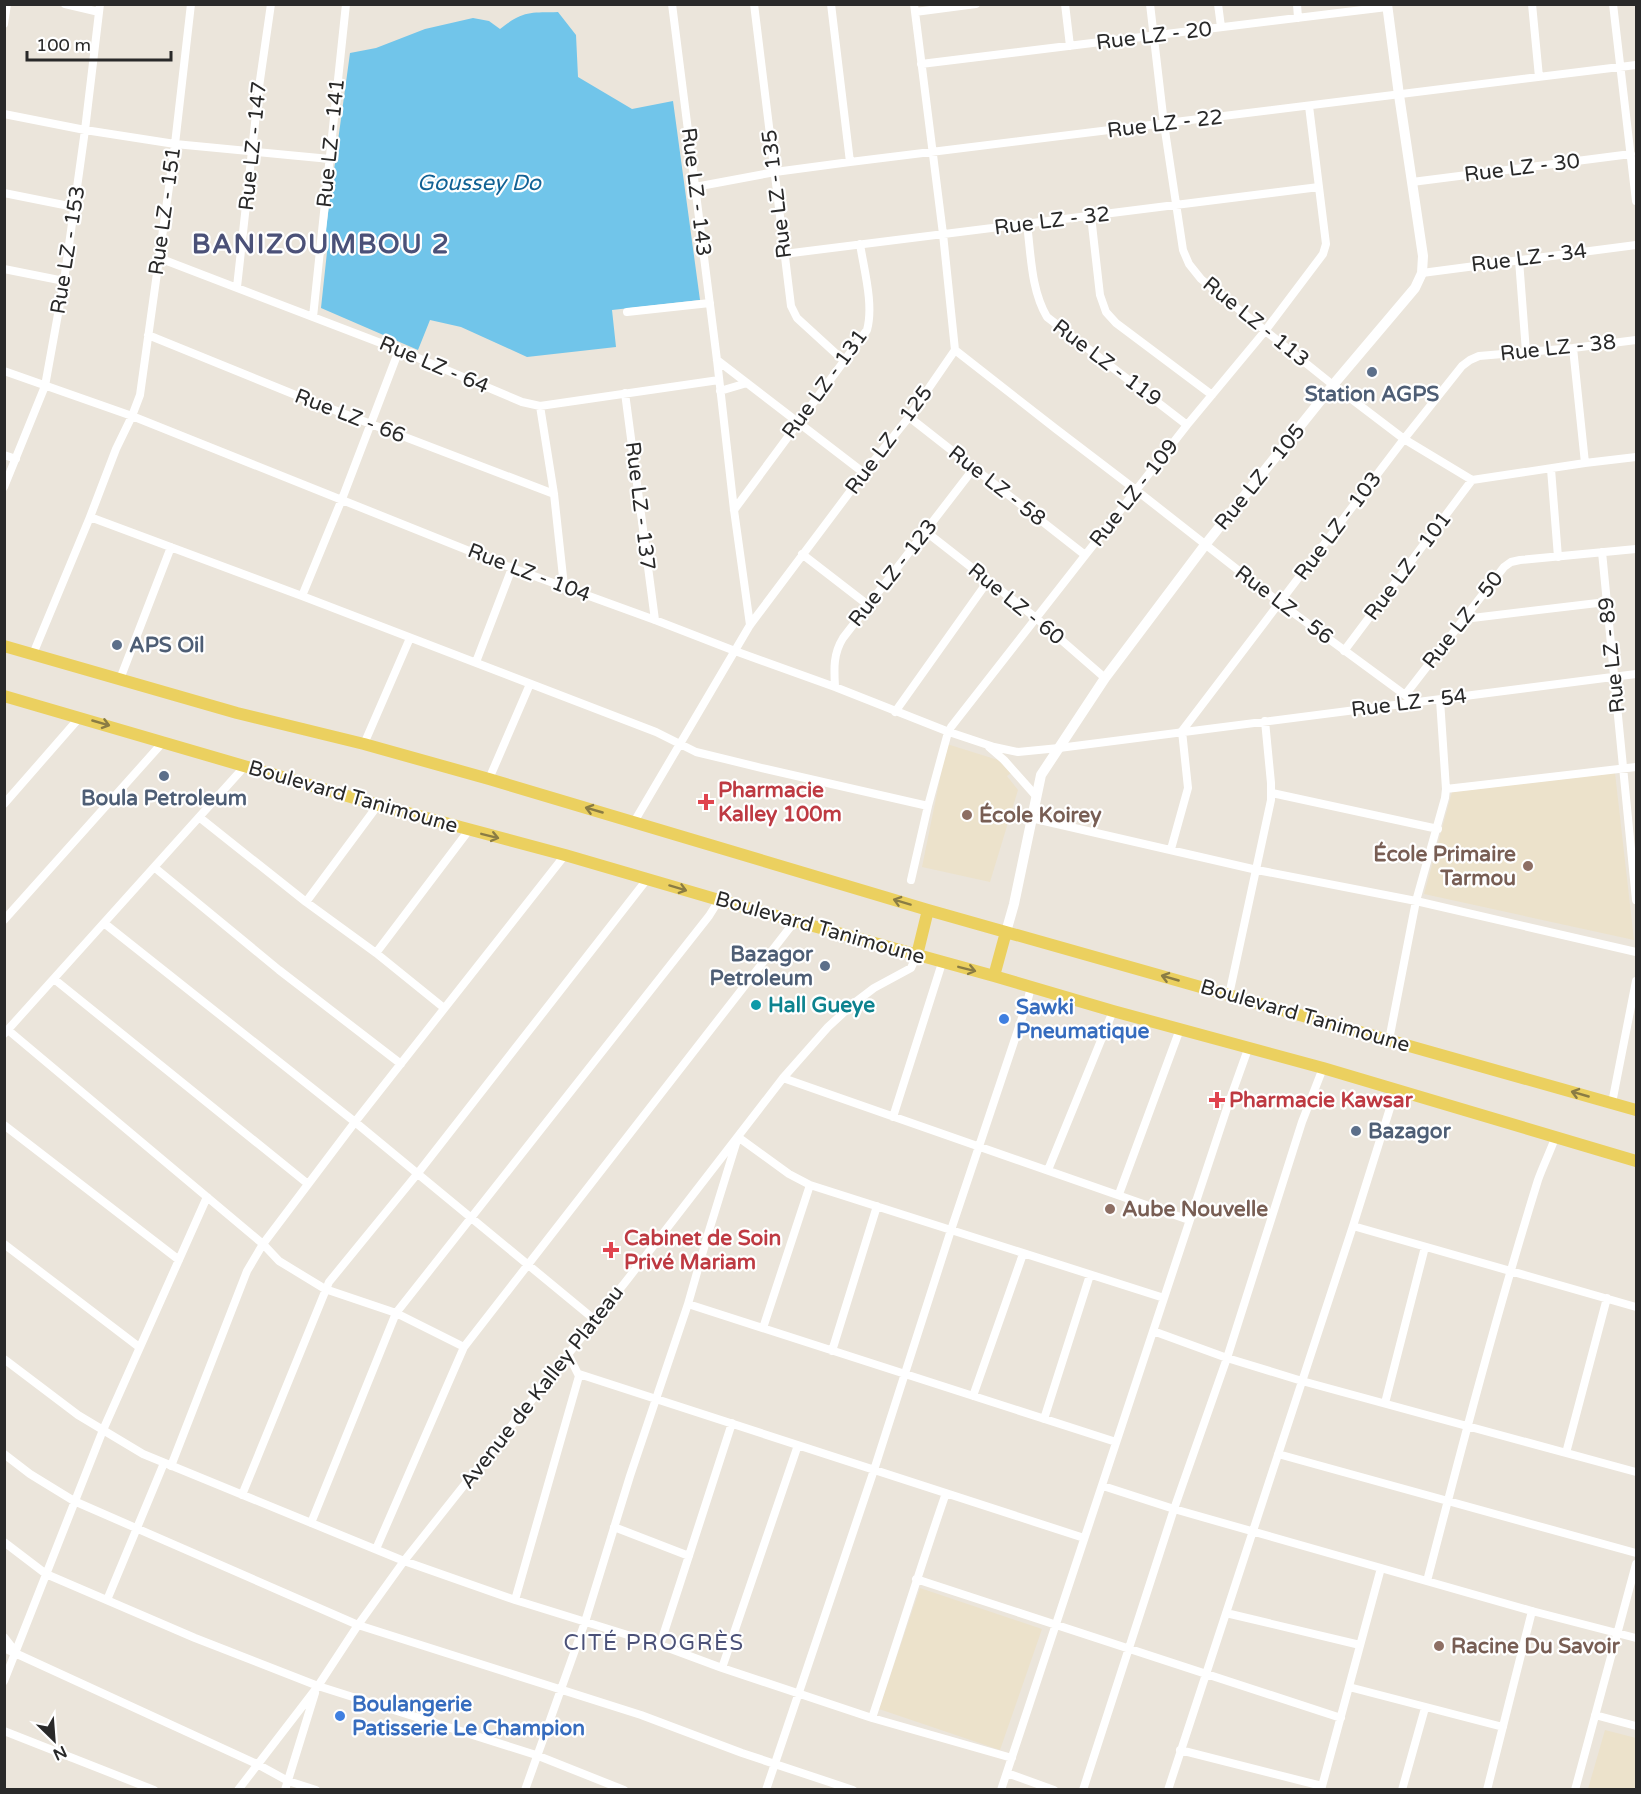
<svg xmlns="http://www.w3.org/2000/svg" width="1641" height="1794" font-family="'Varela Round',sans-serif">
	<style>
		.education { fill: #ece2cb }
		.water { fill: #71c5ea }
		.lines { fill: none; stroke-linecap: round; stroke-linejoin: round }
		.street { stroke: #fff; stroke-width: 8 }
		.secondary { stroke: #fff; stroke-width: 10 }
		.primary { stroke: #ebd05f; stroke-width: 12 }
		.oneway { stroke: #8a7c44 }
		.service-dot { fill: #5c6f8a; stroke: #fff; stroke-width: 2 }
		.health-dot { fill: #e0444e; stroke: #fff; stroke-width: 2 }
		.education-dot { fill: #8d6e63; stroke: #fff; stroke-width: 2 }
		.culture-dot { fill: #0f9aa8; stroke: #fff; stroke-width: 2 }
		.shop-dot { fill: #3f7fe0; stroke: #fff; stroke-width: 2 }
		.labels { text-anchor: middle; dominant-baseline: central; stroke-width: 4.5; stroke-linejoin: round; paint-order: stroke }
		.street-label { font-size: 21px; fill: #292929; stroke: #fff }
		.service-label { font-size: 21px; font-weight: bold; fill: #4e5e75; stroke: #fff }
		.health-label { font-size: 21px; font-weight: bold; fill: #be3a42; stroke: #fff; text-anchor: start }
		.education-label { font-size: 21px; font-weight: bold; fill: #785e54; stroke: #fff; text-anchor: start }
		.culture-label { font-size: 21px; font-weight: bold; fill: #0d838f; stroke: #fff; text-anchor: start }
		.shop-label { font-size: 21px; font-weight: bold; fill: #366cbe; stroke: #fff; text-anchor: start }
		.water-label { font-size: 22px; font-style: italic; fill: #126294; stroke: #fff }
		.neighbourhood-label { font-size: 22px; letter-spacing: 1.5px; fill: #4b5178; stroke: #fff }
		.district-label { font-size: 27px; font-weight: bold; letter-spacing: 1.5px; fill: #4b5178; stroke: #fff }
	</style>
	<rect width="100%" height="100%" fill="#ebe5db"/>
	<path class="education" d="M 947,744 L 998,760 L 1011,773 L 1007,776 L 1018,790 L 990,882 L 922,867 Z
		M 1615,773 L 1634,940 L 1424,894 L 1452,792 Z
		M 920,1588 L 1042,1629 L 1000,1750 L 879,1709 Z
		M 1605,1730 L 1636,1738 L 1636,1789 L 1588,1789 Z"/>
	<path class="water" d="M 558,12 L 576,35 L 578,77 L 632,109 L 673,101 L 700,300 L 612,310 L 616,347 L 527,357 L 461,327 L 430,320 L 418,350 L 321,308 L 327,252 L 324,243 L 350,53 L 376,48 L 425,29 L 473,18 L 489,21 L 500,29 C 524,10 530,13 558,12 Z"/>
	<g class="lines">
		<path class="street" d="M 65,4 L 99,12
			M 672,4 L 717,360 L 734,510 L 750,625
			M 754,4 L 791,306 L 797,318 L 844,361
			M 831,4 L 850,162
			M 1065,4 L 1070,46
			M 1150,4 L 1164,124 L 1183,250 L 1189,264 L 1201,279 L 1333,385 L 1404,439 L 1472,480 L 1585,463 L 1636,457
			M 1218,4 L 1221,27
			M 1297,4 L 1298,18
			M 1532,4 L 1539,77
			M 1613,4 L 1636,201
			M 915,12 L 976,4
			M 4,24 L 7,4
			M 921,64 L 1387,7
			M 4,114 L 85,130 L 175,144 L 330,159
			M 1412,182 L 1631,154
			M 695,187 L 775,172 L 850,162 L 1636,65
			M 4,193 L 74,207
			M 1091,216 L 1100,295 L 1106,312 L 1116,323 L 1212,395
			M 1027,224 C 1031,255 1031,290 1047,317 L 1187,425
			M 784,254 L 1319,187
			M 159,258 L 399,350 L 522,402 L 540,406 L 719,380
			M 1519,260 L 1526,352
			M 4,269 L 64,281
			M 1422,273 L 1636,245
			M 237,287 L 259,87 L 271,4
			M 627,312 L 710,303
			M 313,317 L 346,4
			M 148,335 L 303,398 L 554,494
			M 1573,348 L 1585,463
			M 955,350 L 1056,429 L 1136,490 L 1280,603 L 1416,703
			M 717,360 L 864,473
			M 4,371 L 132,416 L 512,568 L 655,620 L 735,651 L 835,687 L 949,732 L 994,747 L 1018,752 L 1059,748 L 1636,674
			M 720,391 L 747,383
			M 625,393 L 655,620
			M 540,406 L 554,494 L 564,586
			M 909,417 L 1085,555
			M 4,455 L 16,459
			M 1551,469 L 1558,557
			M 4,487 L 45,386 L 64,281 L 85,130 L 100,4
			M 734,510 L 867,330 C 874,305 864,270 860,244
			M 90,517 L 302,596 L 656,732 L 696,752 L 766,769 L 928,806
			M 925,531 L 1036,618 L 1105,678
			M 1602,552 L 1636,900
			M 802,554 L 868,605
			M 302,596 L 342,499 L 399,350
			M 1464,619 L 1606,602
			M 1344,651 L 1472,480
			M 33,654 L 90,517 L 116,449 L 132,416 L 140,395 L 175,144 L 191,4
			M 476,662 L 512,568
			M 120,679 L 171,547
			M 835,687 C 834,669 833,654 843,638 L 974,468
			M 1405,695 L 1504,567 L 1511,562 L 1520,560 L 1636,549
			M 895,712 L 988,581
			M 1182,731 L 1404,439 L 1462,366 L 1470,360 L 1479,356 L 1573,348 L 1636,340
			M 364,744 L 410,638
			M 989,747 L 1004,760 L 1036,796
			M 489,779 L 530,684
			M 1446,789 L 1636,767
			M 1272,793 L 1438,829
			M 4,804 L 80,717
			M 199,817 L 306,902 L 376,953 L 444,1008
			M 1031,818 L 1257,870 L 1416,901 L 1636,952
			M 634,822 L 750,625 L 864,473 L 909,417 L 955,350 L 943,234 L 914,4
			M 1171,849 L 1188,788 L 1182,731
			M 154,867 L 279,970 L 401,1064
			M 911,880 L 928,806 L 947,736 L 951,727 L 1187,425 L 1265,331 L 1323,254 L 1326,244 L 1309,106
			M 306,902 L 378,805
			M 4,920 L 164,741
			M 104,923 L 355,1122 L 595,1320
			M 376,953 L 469,830
			M 54,979 L 308,1184
			M 1229,995 L 1271,800 L 1271,783 L 1265,721
			M 8,1030 L 207,1197 L 263,1244 L 279,1261 L 325,1289 L 396,1313 L 464,1347
			M 4,1034 L 245,766
			M 1389,1040 L 1416,901 L 1445,798 L 1446,789 L 1440,700
			M 783,1078 L 1189,1220
			M 1612,1103 L 1636,981
			M 893,1117 L 942,963
			M 4,1125 L 179,1260
			M 1048,1170 L 1113,1011
			M 1119,1194 L 1180,1029
			M 1353,1226 L 1636,1307
			M 4,1244 L 139,1347
			M 688,1304 L 1116,1442
			M 763,1328 L 810,1185
			M 1153,1331 L 1227,1358 L 1302,1381 L 1636,1472
			M 832,1351 L 877,1206
			M 4,1359 L 78,1415 L 143,1454 L 404,1561 L 515,1600 L 660,1645 L 722,1668 L 872,1718 L 1012,1758
			M 579,1374 L 1084,1538
			M 973,1396 L 1023,1254
			M 1385,1403 L 1425,1247
			M 1044,1419 L 1090,1275
			M 1566,1453 L 1607,1298
			M 4,1454 L 30,1474 L 74,1501 L 358,1625 L 641,1715 L 742,1753 L 853,1790
			M 1278,1454 L 1636,1553
			M 171,1466 L 247,1271 L 263,1244 L 355,1122 L 565,855
			M 1103,1486 L 1174,1509 L 1532,1611 L 1636,1638
			M 242,1495 L 329,1282 L 418,1173 L 648,878
			M 311,1523 L 396,1313 L 709,916 L 719,900
			M 614,1527 L 689,1556
			M 4,1542 L 46,1574 L 195,1638 L 318,1686 L 536,1755 L 624,1790
			M 376,1549 L 464,1347 L 795,921
			M 916,1579 L 1341,1718
			M 1427,1581 C 1462,1446 1497,1312 1538,1180 C 1543,1166 1550,1152 1555,1138
			M 107,1600 L 164,1463
			M 515,1600 L 579,1376 L 568,1354
			M 1226,1613 L 1360,1645
			M 4,1637 L 15,1651
			M 660,1645 L 732,1423
			M 4,1648 L 257,1764 L 288,1781 L 316,1790
			M 722,1668 L 798,1445
			M 4,1681 L 103,1430 L 207,1197
			M 1349,1687 L 1503,1727
			M 1595,1715 L 1636,1726
			M 872,1718 C 897,1643 920,1568 946,1493
			M 4,1731 L 154,1790
			M 1180,1750 L 1322,1786
			M 1007,1773 L 1054,1790
			M 238,1790 L 318,1686 L 358,1625 L 404,1561 L 627,1280 L 783,1078 L 828,1027 L 853,1004 L 874,988 L 911,968 L 917,955
			M 285,1790 L 315,1693
			M 525,1790 L 585,1622 L 630,1476 L 688,1304 L 708,1234 L 738,1137 L 789,1174 L 810,1185 L 1164,1298
			M 766,1790 L 874,1470 L 951,1230 L 1027,1003 L 1031,987
			M 1001,1790 L 1229,1102 L 1248,1049
			M 1083,1790 L 1174,1509 L 1227,1358 L 1302,1122 L 1323,1068
			M 1168,1790 L 1353,1226 L 1396,1089
			M 1321,1790 L 1381,1568
			M 1402,1790 L 1425,1708
			M 1487,1790 L 1532,1611
			M 1575,1790 L 1636,1564"/>
		<path class="secondary" d="M 1006,932 L 1014,904 L 1041,775 L 1105,678 L 1205,545 L 1333,385 L 1415,288 L 1422,273 L 1423,256 L 1399,95 L 1387,4"/>
		<path class="primary" d="M 4,646 L 237,713 L 364,744 L 489,779 L 928,910 L 1636,1110
			M 4,696 L 378,805 L 565,855 L 719,900 L 994,976 L 1113,1011 L 1323,1068 L 1636,1161
			M 917,955 L 928,910
			M 994,976 L 1006,932"/>
	</g>
	<defs><path id="oneway-shaft" d="M-6 0H5M1.5-3L5.5 0L1.5 3" fill="none" stroke-width="1.6" stroke-linecap="round" stroke-linejoin="round" transform="scale(1.5)"/></defs>
	<g class="oneway">
		<use href="#oneway-shaft" transform="translate(101 723) rotate(16)"/>
		<use href="#oneway-shaft" transform="translate(594 810) rotate(-164)"/>
		<use href="#oneway-shaft" transform="translate(490 836) rotate(14)"/>
		<use href="#oneway-shaft" transform="translate(678 888) rotate(17)"/>
		<use href="#oneway-shaft" transform="translate(902 902) rotate(-163)"/>
		<use href="#oneway-shaft" transform="translate(967 969) rotate(14)"/>
		<use href="#oneway-shaft" transform="translate(1170 978) rotate(-164)"/>
		<use href="#oneway-shaft" transform="translate(1580 1094) rotate(-164)"/>
	</g>
	<g class="service-dot">
		<circle cx="1372" cy="372" r="6"/>
		<circle cx="117" cy="645" r="6"/>
		<circle cx="164" cy="776" r="6"/>
		<circle cx="825" cy="966" r="6"/>
		<circle cx="1356" cy="1131" r="6"/>
	</g>
	<g class="health-dot">
		<path d="M703 793h6v6h6v6h-6v6h-6v-6h-6v-6h6z"/>
		<path d="M1214 1091h6v6h6v6h-6v6h-6v-6h-6v-6h6z"/>
		<path d="M608 1241h6v6h6v6h-6v6h-6v-6h-6v-6h6z"/>
	</g>
	<g class="education-dot">
		<circle cx="967" cy="815" r="6"/>
		<circle cx="1528" cy="866" r="6"/>
		<circle cx="1110" cy="1209" r="6"/>
		<circle cx="1439" cy="1646" r="6"/>
	</g>
	<circle class="culture-dot" cx="756" cy="1005" r="6"/>
	<g class="shop-dot">
		<circle cx="1004" cy="1019" r="6"/>
		<circle cx="340" cy="1716" r="6"/>
	</g>
	<g class="labels">
		<g class="street-label">
			<text transform="translate(1154 36) rotate(-7)">Rue LZ - 20</text>
			<text transform="translate(1165 124) rotate(-7)">Rue LZ - 22</text>
			<text transform="translate(331 143) rotate(-84)">Rue LZ - 141</text>
			<text transform="translate(253 146) rotate(-84)">Rue LZ - 147</text>
			<text transform="translate(1522 168) rotate(-7)">Rue LZ - 30</text>
			<text transform="translate(696 192) rotate(83)">Rue LZ - 143</text>
			<text transform="translate(777 194) rotate(-97)">Rue LZ - 135</text>
			<text transform="translate(165 211) rotate(-82)">Rue LZ - 151</text>
			<text transform="translate(1052 221) rotate(-7)">Rue LZ - 32</text>
			<text transform="translate(68 250) rotate(-81)">Rue LZ - 153</text>
			<text transform="translate(1529 258) rotate(-7)">Rue LZ - 34</text>
			<text transform="translate(1256 322) rotate(39)">Rue LZ - 113</text>
			<text transform="translate(1558 348) rotate(-6)">Rue LZ - 38</text>
			<text transform="translate(1107 363) rotate(37)">Rue LZ - 119</text>
			<text transform="translate(434 365) rotate(23)">Rue LZ - 64</text>
			<text transform="translate(825 384) rotate(-54)">Rue LZ - 131</text>
			<text transform="translate(350 416) rotate(21)">Rue LZ - 66</text>
			<text transform="translate(889 440) rotate(-53)">Rue LZ - 125</text>
			<text transform="translate(1260 477) rotate(-51)">Rue LZ - 105</text>
			<text transform="translate(997 486) rotate(38)">Rue LZ - 58</text>
			<text transform="translate(1134 493) rotate(-52)">Rue LZ - 109</text>
			<text transform="translate(640 506) rotate(83)">Rue LZ - 137</text>
			<text transform="translate(1338 526) rotate(-53)">Rue LZ - 103</text>
			<text transform="translate(1408 566) rotate(-53)">Rue LZ - 101</text>
			<text transform="translate(529 573) rotate(21)">Rue LZ - 104</text>
			<text transform="translate(893 573) rotate(-52)">Rue LZ - 123</text>
			<text transform="translate(1016 604) rotate(39)">Rue LZ - 60</text>
			<text transform="translate(1284 605) rotate(37)">Rue LZ - 56</text>
			<text transform="translate(1463 620) rotate(-52)">Rue LZ - 50</text>
			<text transform="translate(1612 655) rotate(-96)">Rue LZ - 89</text>
			<text transform="translate(1409 703) rotate(-7)">Rue LZ - 54</text>
			<text transform="translate(353 797) rotate(16)">Boulevard Tanimoune</text>
			<text transform="translate(820 928) rotate(16)">Boulevard Tanimoune</text>
			<text transform="translate(1305 1016) rotate(16)">Boulevard Tanimoune</text>
			<text transform="translate(542 1387) rotate(-52)">Avenue de Kalley Plateau</text>
		</g>
		<g class="service-label">
			<text x="1372" y="394">Station AGPS</text>
			<text x="129" y="645" text-anchor="start">APS Oil</text>
			<text x="164" y="798">Boula Petroleum</text>
			<text x="813" y="954" text-anchor="end">Bazagor<tspan x="813" dy="24">Petroleum</tspan></text>
			<text x="1368" y="1131" text-anchor="start">Bazagor</text>
		</g>
		<g class="health-label">
			<text x="718" y="790">Pharmacie<tspan x="718" dy="24">Kalley 100m</tspan></text>
			<text x="1229" y="1100">Pharmacie Kawsar</text>
			<text x="624" y="1238">Cabinet de Soin<tspan x="624" dy="24">Privé Mariam</tspan></text>
		</g>
		<g class="education-label">
			<text x="979" y="815">École Koirey</text>
			<text x="1516" y="854" text-anchor="end">École Primaire<tspan x="1516" dy="24">Tarmou</tspan></text>
			<text x="1122" y="1209">Aube Nouvelle</text>
			<text x="1451" y="1646">Racine Du Savoir</text>
		</g>
		<g class="culture-label">
			<text x="768" y="1005">Hall Gueye</text>
		</g>
		<g class="shop-label">
			<text x="1016" y="1007">Sawki<tspan x="1016" dy="24">Pneumatique</tspan></text>
			<text x="352" y="1704">Boulangerie<tspan x="352" dy="24">Patisserie Le Champion</tspan></text>
		</g>
		<g class="water-label">
			<text x="479" y="183">Goussey Do</text>
		</g>
		<g class="neighbourhood-label">
			<text x="654" y="1643">CITÉ PROGRÈS</text>
		</g>
		<g class="district-label">
			<text x="321" y="244">BANIZOUMBOU 2</text>
		</g>
	</g>
	<rect width="1641" height="1794" fill="none" stroke="#292929" stroke-width="12"/>
	<g transform="translate(54 1740) rotate(155)" stroke="#ffffff" stroke-width="4.5" paint-order="stroke">
	<path d="M0-4.5L10 22L0 15L-10 22Z" fill="#292929"/>
	<text y="-9" font-size="16" font-weight="bold" text-anchor="middle" fill="#292929">N</text>
	</g>
	<path d="M27 51v9h144v-9" fill="none" stroke="#292929" stroke-width="3"/>
	<text x="36" y="51" font-size="18" fill="#292929" stroke="#ffffff" stroke-width="4.5" paint-order="stroke">100 m</text>
</svg>
